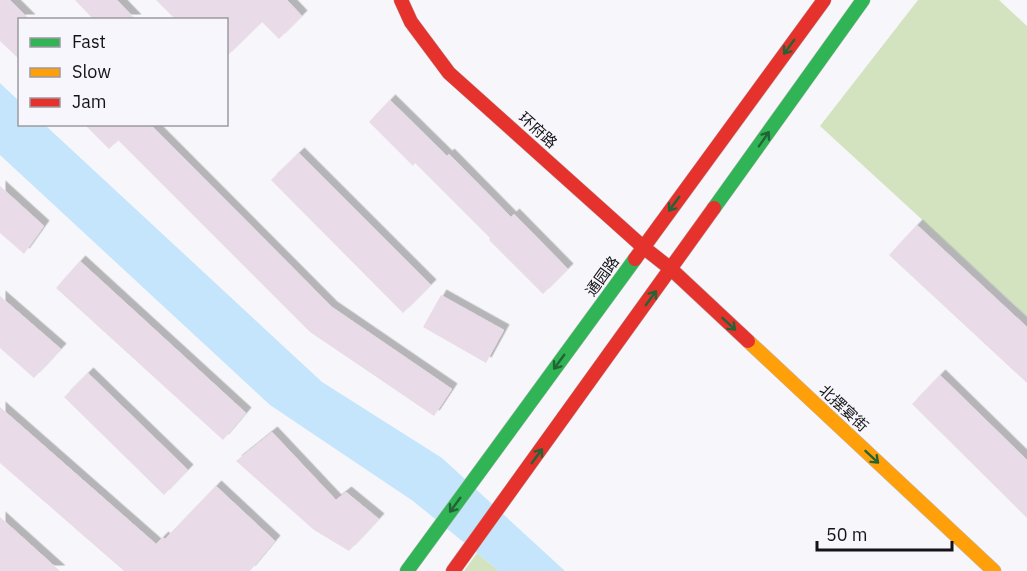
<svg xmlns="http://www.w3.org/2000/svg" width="1027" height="571" font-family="'IBM Plex Sans','Noto Sans SC',sans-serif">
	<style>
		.green { fill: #d4e3bf }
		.water { fill: #c4e5fc }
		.building { fill: #e9dbe7; filter: url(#shadow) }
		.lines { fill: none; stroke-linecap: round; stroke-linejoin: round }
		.fast-casing { stroke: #bcbcbe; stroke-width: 15 }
		.slow-casing { stroke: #bcbcbe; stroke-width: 15 }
		.jam-casing { stroke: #bcbcbe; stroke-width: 15 }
		.fast { stroke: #30b455; stroke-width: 14 }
		.slow { stroke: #ff9f0a; stroke-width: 14 }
		.jam { stroke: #e5322d; stroke-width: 14 }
		.oneway { stroke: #226435 }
		.labels { text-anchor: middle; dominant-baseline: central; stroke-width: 4.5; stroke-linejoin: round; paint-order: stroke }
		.street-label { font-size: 15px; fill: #141315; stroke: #f6f6fc }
	</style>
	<defs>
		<filter id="shadow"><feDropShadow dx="5.5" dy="-5.5" stdDeviation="0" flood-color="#0004"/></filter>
	</defs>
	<rect width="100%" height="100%" fill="#f7f7fb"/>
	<path class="green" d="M 918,0 L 999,0 L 1027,26 L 1027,316 L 820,126 Z
		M 477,553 L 499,571 L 464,571 Z"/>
	<path class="water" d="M 0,83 L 19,101 L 20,124 L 45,125 L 322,382 L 442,458 L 565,571 L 499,571 L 413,501 L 270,405 L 0,155 Z"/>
	<path class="building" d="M 0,0 L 10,0 L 30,20 L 20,20 L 20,60 L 0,41 Z
		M 75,0 L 117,0 L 136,20 L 94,20 Z
		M 156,0 L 287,0 L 302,16 L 279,39 L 262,22 L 226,57 L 226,20 L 176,20 Z
		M 390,100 L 447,156 L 449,154 L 511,217 L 514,214 L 568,269 L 543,294 L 489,240 L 490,238 L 415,163 L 413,166 L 369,122 Z
		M 84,124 L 150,124 L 332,307 L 452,389 L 434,416 L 310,332 L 118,140 L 109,149 Z
		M 299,153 L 431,285 L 403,313 L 271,180 Z
		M 0,186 L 44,226 L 24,254 L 0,233 Z
		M 917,225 L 1027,327 L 1027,383 L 889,255 Z
		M 80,261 L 246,413 L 223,440 L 56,288 Z
		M 441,295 L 504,330 L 486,363 L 423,327 Z
		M 0,296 L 61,349 L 34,378 L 0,348 Z
		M 88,373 L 188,470 L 164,495 L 64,397 Z
		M 940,375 L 1027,460 L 1027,518 L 912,404 Z
		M 0,407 L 156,544 L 163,537 L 165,539 L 216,486 L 275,541 L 250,571 L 124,571 L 0,463 Z
		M 272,432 L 336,500 L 346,492 L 379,519 L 349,551 L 314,530 L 236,461 Z
		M 0,517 L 60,571 L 0,571 Z"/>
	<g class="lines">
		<g class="fast-casing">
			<path id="fast" d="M 714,208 L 863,0
				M 407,571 L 635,259"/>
		</g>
		<g class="slow-casing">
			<path id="slow" d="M 748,341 L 994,571"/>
		</g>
		<g class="jam-casing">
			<path id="jam" d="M 401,0 L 411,22 L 449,73 L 643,247 L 671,269 L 748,341
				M 635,259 L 824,0
				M 453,571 L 714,208"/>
		</g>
		<use href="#fast" class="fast"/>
		<use href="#slow" class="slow"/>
		<use href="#jam" class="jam"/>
	</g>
	<defs><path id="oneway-shaft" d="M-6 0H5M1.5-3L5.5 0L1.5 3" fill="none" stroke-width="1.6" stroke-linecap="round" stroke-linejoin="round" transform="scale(1.5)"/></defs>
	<g class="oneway">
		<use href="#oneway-shaft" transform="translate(789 47) rotate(126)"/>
		<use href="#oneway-shaft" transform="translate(764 139) rotate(-55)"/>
		<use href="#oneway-shaft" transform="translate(674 204) rotate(126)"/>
		<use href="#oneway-shaft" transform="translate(651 298) rotate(-54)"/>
		<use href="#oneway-shaft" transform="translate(729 324) rotate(43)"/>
		<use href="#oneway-shaft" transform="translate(559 362) rotate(126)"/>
		<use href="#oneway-shaft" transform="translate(537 456) rotate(-54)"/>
		<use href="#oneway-shaft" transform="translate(872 457) rotate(43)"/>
		<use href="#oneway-shaft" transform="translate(455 505) rotate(126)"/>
	</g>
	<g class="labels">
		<g class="street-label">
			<text transform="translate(538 130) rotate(42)">环府路</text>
			<text transform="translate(602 276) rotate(-54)">通园路</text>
			<text transform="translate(844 408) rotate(43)">北摆宴街</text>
		</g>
	</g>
	<rect x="18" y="18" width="210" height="108" fill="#f6f6fc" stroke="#9c9ba0" stroke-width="1.5"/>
	<rect x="30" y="38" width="30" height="9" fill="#30b455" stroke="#9c9ba0" stroke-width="1.5"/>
	<text x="72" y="48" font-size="18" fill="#141315">Fast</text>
	<rect x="30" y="68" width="30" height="9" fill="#ff9f0a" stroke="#9c9ba0" stroke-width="1.5"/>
	<text x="72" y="78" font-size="18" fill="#141315">Slow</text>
	<rect x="30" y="98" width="30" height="9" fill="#e5322d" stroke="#9c9ba0" stroke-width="1.5"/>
	<text x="72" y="108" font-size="18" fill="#141315">Jam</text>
	<path d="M817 541v9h135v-9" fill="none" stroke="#141315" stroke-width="3"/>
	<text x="826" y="541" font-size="18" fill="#141315" stroke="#f6f6fc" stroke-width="4.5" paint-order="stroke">50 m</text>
</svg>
